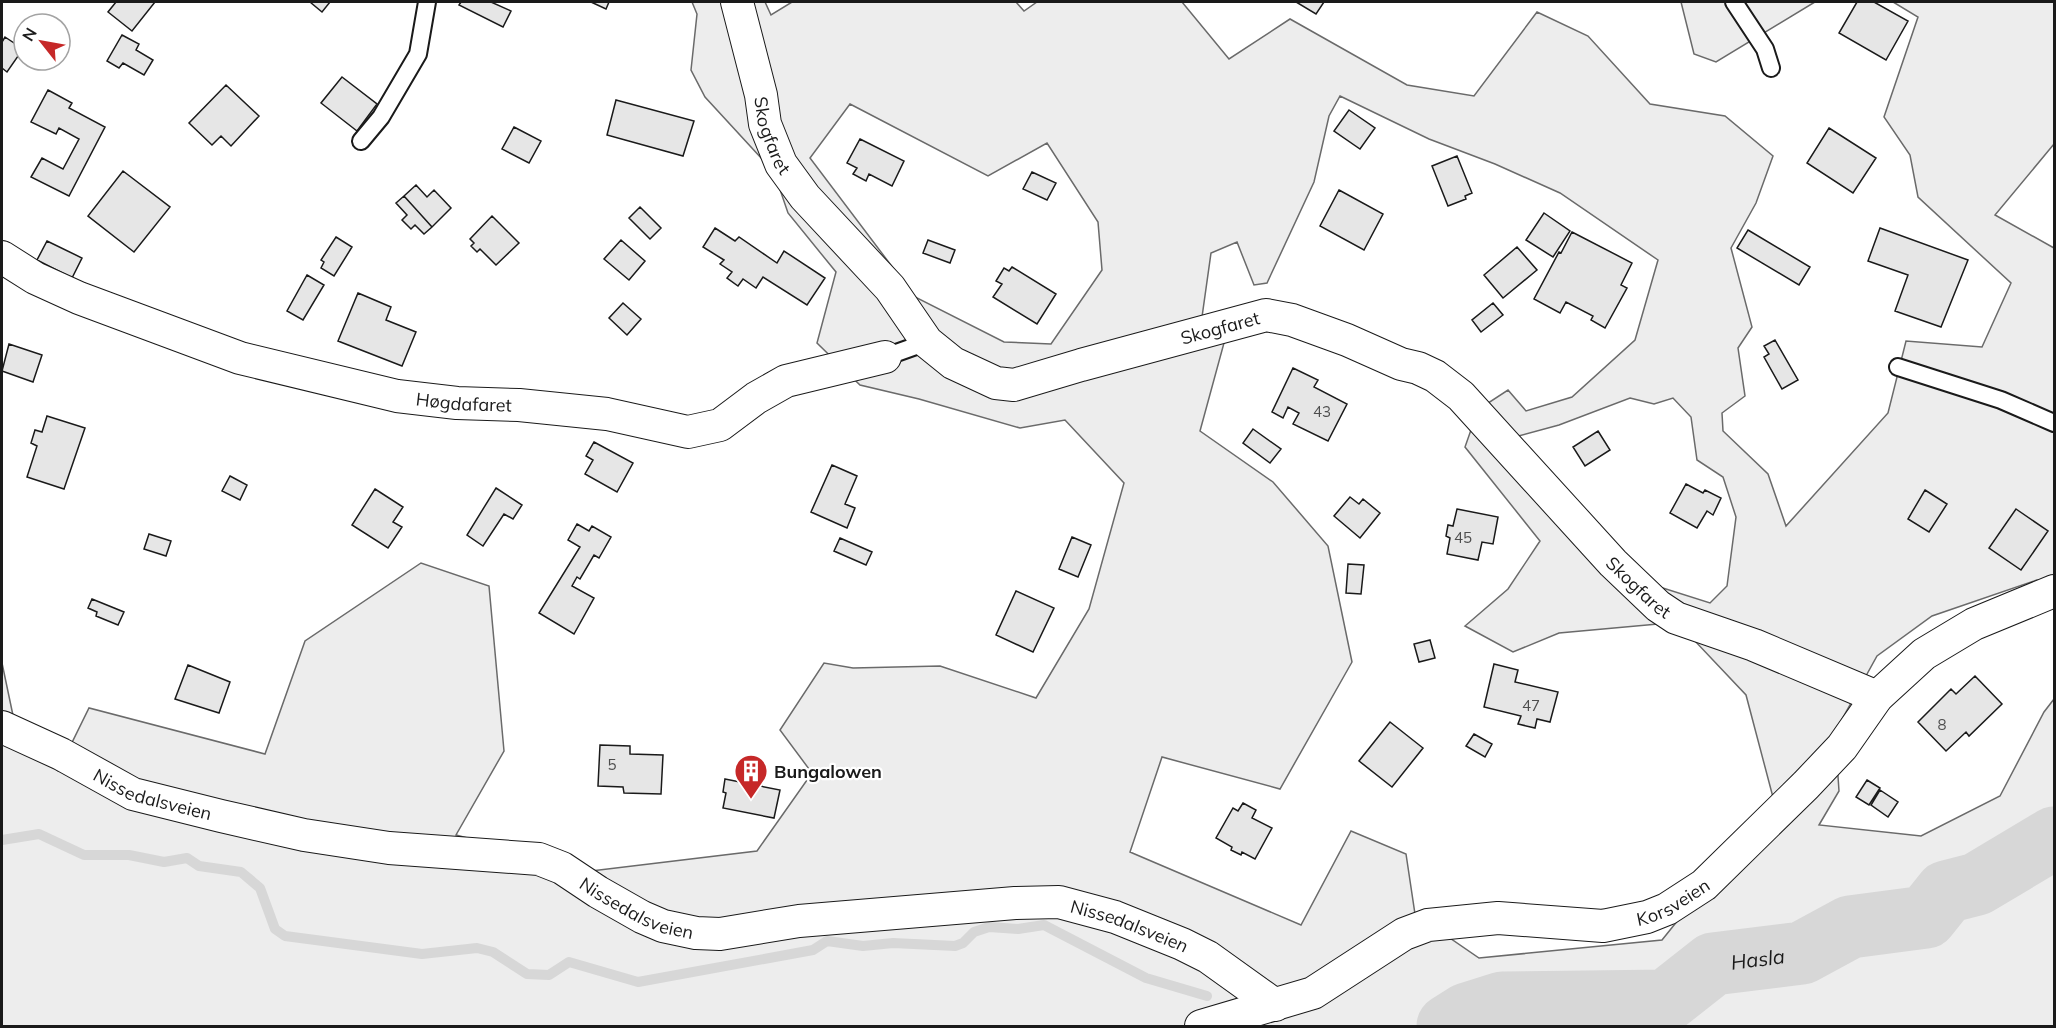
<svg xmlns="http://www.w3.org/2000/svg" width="2056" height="1028" font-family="Mulish,sans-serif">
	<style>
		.built { fill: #ededed; stroke: #6a6a6a; stroke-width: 1.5; fill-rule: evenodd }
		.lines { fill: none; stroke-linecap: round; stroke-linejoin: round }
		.stream { stroke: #d7d7d7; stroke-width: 10 }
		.river { stroke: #d7d7d7; stroke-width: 63 }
		.building { fill: #e6e6e6; stroke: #1a1a1a; stroke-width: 1.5 }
		.lane-casing { stroke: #1a1a1a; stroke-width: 20 }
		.street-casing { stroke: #1a1a1a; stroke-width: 34 }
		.lane { stroke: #fff; stroke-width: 16 }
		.street { stroke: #fff; stroke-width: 32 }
		.labels { text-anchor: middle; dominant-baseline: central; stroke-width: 4.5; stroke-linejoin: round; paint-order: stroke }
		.number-label { font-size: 15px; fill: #4d4d4d }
		.street-label { font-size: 18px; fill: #1a1a1a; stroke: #fff }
		.poi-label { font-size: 18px; font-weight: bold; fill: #1a1a1a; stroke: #fff; text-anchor: start }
		.water-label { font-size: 20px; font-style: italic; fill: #1a1a1a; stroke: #fff }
	</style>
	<rect width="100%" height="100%" fill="#fff"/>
	<path class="built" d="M 692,2 L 765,2 L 771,15 L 792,2 L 1016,2 L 1024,11 L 1037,2 L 1182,2 L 1229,59 L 1290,19 L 1407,85 L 1474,96 L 1537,12 L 1588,36 L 1650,104 L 1725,116 L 1773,156 L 1756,203 L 1731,248 L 1752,327 L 1738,348 L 1745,396 L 1722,413 L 1723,431 L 1768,474 L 1786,526 L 1888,413 L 1906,341 L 1982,347 L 2011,283 L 1918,197 L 1910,155 L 1884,117 L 1918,17 L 1893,2 L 2054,2 L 2054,144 L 1995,215 L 2054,248 L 2054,606 L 2037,580 L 1932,616 L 1877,656 L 1835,732 L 1839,791 L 1819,825 L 1921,836 L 2000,796 L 2044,712 L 2054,699 L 2054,1026 L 2,1026 L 2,663 L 19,744 L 58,771 L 89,708 L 265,754 L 305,641 L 421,563 L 489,586 L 504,751 L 456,835 L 591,871 L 757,851 L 812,773 L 780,730 L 824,663 L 853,668 L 940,666 L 1036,698 L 1089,609 L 1124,483 L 1065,420 L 1020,428 L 919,399 L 860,385 L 817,343 L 836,272 L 788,213 L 774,172 L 705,97 L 691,70 L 697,14 ZM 1340,96 L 1429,139 L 1495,164 L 1560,193 L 1658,260 L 1635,340 L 1572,397 L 1526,411 L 1508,390 L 1485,405 L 1472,427 L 1465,447 L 1540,541 L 1508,589 L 1465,626 L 1513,652 L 1559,633 L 1658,624 L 1695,641 L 1746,695 L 1774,801 L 1662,940 L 1479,958 L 1415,914 L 1406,854 L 1351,831 L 1301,925 L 1130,852 L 1162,757 L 1280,789 L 1352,662 L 1328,546 L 1273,482 L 1200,431 L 1224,343 L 1202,317 L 1211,253 L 1237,242 L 1254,285 L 1267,283 L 1314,182 L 1329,116 ZM 850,104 L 988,176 L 1047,143 L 1098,222 L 1102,270 L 1051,344 L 1004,342 L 915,297 L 810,158 ZM 1630,398 L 1654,404 L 1673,398 L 1691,417 L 1697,460 L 1723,477 L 1736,517 L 1727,586 L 1710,603 L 1603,569 L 1511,438 L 1559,425 Z
		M 1681,2 L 1815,2 L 1716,62 L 1694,54 Z"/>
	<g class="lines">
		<path class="stream" d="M 2,840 L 39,834 L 84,855 L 129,855 L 164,862 L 187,858 L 199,866 L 241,872 L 260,888 L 275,929 L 285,936 L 422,954 L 477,948 L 493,952 L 527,974 L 549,975 L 569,962 L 638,982 L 813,950 L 827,941 L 863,946 L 893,943 L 955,946 L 963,943 L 974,932 L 989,927 L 1018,929 L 1044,925 L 1146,978 L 1207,996"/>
		<path class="river" id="s1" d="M 1448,1026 L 1467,1014 L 1502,1003 L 1666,1001 L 1713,964 L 1802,953 L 1850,927 L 1926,917 L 1946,892 L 1977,884 L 2054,838"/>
	</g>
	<path class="building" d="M 116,2 L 155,2 L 132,31 L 108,12 Z
		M 310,2 L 330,2 L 322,12 Z
		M 461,2 L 491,2 L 511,11 L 503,27 L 459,5 Z
		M 591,2 L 609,2 L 606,9 Z
		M 1296,2 L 1324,2 L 1316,14 Z
		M 1857,2 L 1874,2 L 1908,21 L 1886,60 L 1839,33 Z
		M 122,35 L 139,44 L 136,50 L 153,60 L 144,75 L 123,63 L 119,68 L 107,61 Z
		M 5,37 L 23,49 L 7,72 L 2,68 L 2,42 Z
		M 342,77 L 377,104 L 357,131 L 321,103 Z
		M 226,85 L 259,116 L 231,146 L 221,136 L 212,145 L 189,123 Z
		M 48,90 L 72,103 L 69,108 L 105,127 L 69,196 L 31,177 L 42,158 L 63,169 L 79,139 L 59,128 L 56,134 L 31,122 Z
		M 616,100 L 694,121 L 683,156 L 607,135 Z
		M 1349,110 L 1375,128 L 1360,149 L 1334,131 Z
		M 514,127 L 541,141 L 529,163 L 502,149 Z
		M 1829,128 L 1876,158 L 1853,193 L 1807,163 Z
		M 860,139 L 904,161 L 892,186 L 869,174 L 866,181 L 853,174 L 857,168 L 847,163 Z
		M 1457,156 L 1472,193 L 1465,196 L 1466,199 L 1448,206 L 1432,166 Z
		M 123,171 L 170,207 L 134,252 L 88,216 Z
		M 1032,172 L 1056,183 L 1047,200 L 1023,189 Z
		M 416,185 L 427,197 L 434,190 L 451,208 L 432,227 L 404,196 Z
		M 1339,190 L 1383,214 L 1364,250 L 1320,226 Z
		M 404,196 L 432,227 L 424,234 L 415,225 L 411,229 L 402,220 L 407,215 L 396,203 Z
		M 640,207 L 661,228 L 650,239 L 629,218 Z
		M 1544,213 L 1570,231 L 1553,257 L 1526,240 Z
		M 492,216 L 519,243 L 496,265 L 480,249 L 477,252 L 471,246 L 474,243 L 470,239 Z
		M 715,228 L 735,241 L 739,237 L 777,263 L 784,251 L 825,278 L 807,305 L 763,277 L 756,288 L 743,279 L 738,286 L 727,278 L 732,272 L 720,264 L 724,260 L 703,247 Z
		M 1880,228 L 1968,260 L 1941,327 L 1895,311 L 1908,275 L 1868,261 Z
		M 1748,230 L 1810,267 L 1799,285 L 1737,248 Z
		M 1572,232 L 1632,263 L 1621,285 L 1627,288 L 1605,328 L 1591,320 L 1593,316 L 1566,302 L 1560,313 L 1534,299 L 1559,252 L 1561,253 Z
		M 336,237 L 352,247 L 334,276 L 321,268 L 324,262 L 321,260 Z
		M 621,240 L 645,261 L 629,280 L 604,259 Z
		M 928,240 L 955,250 L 950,263 L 923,253 Z
		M 47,241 L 82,258 L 72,278 L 37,260 Z
		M 1517,247 L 1537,270 L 1503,298 L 1484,275 Z
		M 1012,267 L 1056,294 L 1037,324 L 993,297 L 1002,284 L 996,281 L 1004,268 L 1009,271 Z
		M 307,275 L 324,285 L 303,320 L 287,311 Z
		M 358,293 L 391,307 L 386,320 L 416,332 L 402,366 L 338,341 Z
		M 623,303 L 641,319 L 627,335 L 609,318 Z
		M 1493,303 L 1503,315 L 1481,332 L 1472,320 Z
		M 1775,340 L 1798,380 L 1782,389 L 1764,357 L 1769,354 L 1764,346 Z
		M 9,344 L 42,355 L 33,382 L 2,371 Z
		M 1293,368 L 1318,380 L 1314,387 L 1347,404 L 1328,441 L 1293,424 L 1299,413 L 1288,407 L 1283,418 L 1272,412 Z
		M 47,416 L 85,428 L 64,489 L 27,477 L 37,446 L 31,443 L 35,430 L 42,432 Z
		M 1253,429 L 1281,449 L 1270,463 L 1243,443 Z
		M 1598,431 L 1610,450 L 1585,466 L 1573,447 Z
		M 594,442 L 633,463 L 617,492 L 585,474 L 593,460 L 586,456 Z
		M 832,465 L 857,476 L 845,504 L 855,508 L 847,528 L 811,512 Z
		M 230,476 L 247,485 L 240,500 L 222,491 Z
		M 1686,484 L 1703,493 L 1705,490 L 1721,498 L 1713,515 L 1707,511 L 1697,528 L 1670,513 Z
		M 496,488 L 522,505 L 513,519 L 504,514 L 483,546 L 467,535 Z
		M 375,489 L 403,507 L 393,522 L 402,527 L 388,548 L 352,525 Z
		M 1925,490 L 1947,504 L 1929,532 L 1908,519 Z
		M 1350,497 L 1359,504 L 1363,499 L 1380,513 L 1360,538 L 1334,516 Z
		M 1457,509 L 1498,517 L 1493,544 L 1482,542 L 1478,560 L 1447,554 L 1450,538 L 1446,536 L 1448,525 L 1453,526 Z
		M 2016,509 L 2048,531 L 2021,570 L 1989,548 Z
		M 577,524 L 589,531 L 592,526 L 611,537 L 599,558 L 594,555 L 580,579 L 577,577 L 572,586 L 594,598 L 574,634 L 539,613 L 580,547 L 568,540 Z
		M 149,534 L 171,541 L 166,556 L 144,549 Z
		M 1072,537 L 1091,545 L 1078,577 L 1059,569 Z
		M 840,538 L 872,552 L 866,565 L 834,551 Z
		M 1348,564 L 1364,565 L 1361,594 L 1346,593 Z
		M 1016,591 L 1054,608 L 1033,652 L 996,635 Z
		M 92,599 L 124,612 L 118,625 L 96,616 L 97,612 L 88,608 Z
		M 1430,640 L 1435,658 L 1419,662 L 1414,644 Z
		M 1494,664 L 1518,670 L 1515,682 L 1558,692 L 1550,722 L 1537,719 L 1535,728 L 1518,724 L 1521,716 L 1484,707 Z
		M 188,665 L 230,682 L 219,713 L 175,699 Z
		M 1975,676 L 2002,704 L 1969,736 L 1966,732 L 1946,751 L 1918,722 L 1951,689 L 1956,694 Z
		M 1390,722 L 1423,748 L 1392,787 L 1359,761 Z
		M 1474,734 L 1492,744 L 1485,757 L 1466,746 Z
		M 600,745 L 630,746 L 630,754 L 663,755 L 661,794 L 624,793 L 623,787 L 598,786 Z
		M 725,779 L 780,790 L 774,818 L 723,808 L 726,793 L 723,792 Z
		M 1867,780 L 1880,788 L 1869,805 L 1856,797 Z
		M 1880,790 L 1898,802 L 1888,817 L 1871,805 Z
		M 1243,803 L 1256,810 L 1252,818 L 1272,828 L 1255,859 L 1242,852 L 1241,855 L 1231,850 L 1232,847 L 1216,838 L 1233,808 L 1238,811 Z"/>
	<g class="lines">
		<g class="lane-casing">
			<path id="lane" d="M 1734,2 L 1765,49 L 1771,68
				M 361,141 L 381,117 L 418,54 L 427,2
				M 885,357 L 927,342
				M 1898,367 L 2001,400 L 2054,423"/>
		</g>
		<g class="street-casing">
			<g id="street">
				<path id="s2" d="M 737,2 L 761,95 L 765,124 L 781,164 L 805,197 L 890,288 L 927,342 L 953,363 L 996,383 L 1014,385 L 1081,365 L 1266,315 L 1292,320 L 1347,340 L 1401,364 L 1418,368 L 1435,376 L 1461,396 L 1613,563 L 1658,606 L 1676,618 L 1754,645 L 1877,697"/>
				<path id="s3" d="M 2,257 L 35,278 L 79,298 L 240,358 L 397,396 L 457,403 L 519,405 L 607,414 L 688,432 L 720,425 L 756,398 L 786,381 L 885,357"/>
				<path id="s4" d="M 2,727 L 61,754 L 133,794 L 221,816 L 304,835 L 389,848 L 539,859 L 562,868 L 598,892 L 642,917 L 663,926 L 696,933 L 720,934 L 799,921 L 1015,903 L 1059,902 L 1115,917 L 1182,944 L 1208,957 L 1275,1005"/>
				<path id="s5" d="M 1201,1026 L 1313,993 L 1404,934 L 1428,925 L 1498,918 L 1603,926 L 1647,917 L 1667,909 L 1704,885 L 1806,785 L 1842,747 L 1877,697 L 1924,654 L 1974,624 L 2054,591"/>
			</g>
		</g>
		<use href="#lane" class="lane"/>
		<use href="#street" class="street"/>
	</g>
	<defs>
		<g id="building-pin" transform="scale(1.725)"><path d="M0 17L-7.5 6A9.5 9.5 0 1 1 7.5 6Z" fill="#c62828" stroke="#fff"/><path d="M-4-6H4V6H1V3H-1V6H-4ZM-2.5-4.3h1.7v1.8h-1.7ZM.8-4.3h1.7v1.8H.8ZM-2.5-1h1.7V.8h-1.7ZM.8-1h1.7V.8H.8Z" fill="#fff"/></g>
	</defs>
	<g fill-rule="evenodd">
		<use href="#building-pin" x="751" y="771"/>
	</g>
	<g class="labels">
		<g class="number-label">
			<text x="1322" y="411">43</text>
			<text x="1463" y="537">45</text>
			<text x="1531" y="705">47</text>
			<text x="1942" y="724">8</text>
			<text x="612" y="764">5</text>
		</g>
		<g class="street-label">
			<text stroke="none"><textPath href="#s2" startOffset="138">Skogfaret</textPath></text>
			<text stroke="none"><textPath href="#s2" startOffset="712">Skogfaret</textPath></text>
			<text stroke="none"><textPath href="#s3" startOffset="488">Høgdafaret</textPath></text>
			<text stroke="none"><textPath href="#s2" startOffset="1234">Skogfaret</textPath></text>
			<text stroke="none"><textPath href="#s4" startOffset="166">Nissedalsveien</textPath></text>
			<text stroke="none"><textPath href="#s5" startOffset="501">Korsveien</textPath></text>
			<text stroke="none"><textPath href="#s4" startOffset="670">Nissedalsveien</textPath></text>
			<text stroke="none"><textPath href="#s4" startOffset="1174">Nissedalsveien</textPath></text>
		</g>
		<g class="poi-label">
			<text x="774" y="771">Bungalowen</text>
		</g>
		<g class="water-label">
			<text stroke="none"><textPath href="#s1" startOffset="328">Hasla</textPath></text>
		</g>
	</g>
	<rect width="2056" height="1028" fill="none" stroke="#1a1a1a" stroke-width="6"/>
	<g transform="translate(42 42) rotate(301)"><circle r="28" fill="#ffffff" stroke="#a3a3a3" stroke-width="1.5"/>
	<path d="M0-4.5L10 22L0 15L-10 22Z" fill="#c62828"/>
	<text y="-9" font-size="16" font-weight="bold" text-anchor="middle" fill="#1a1a1a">N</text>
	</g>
</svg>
